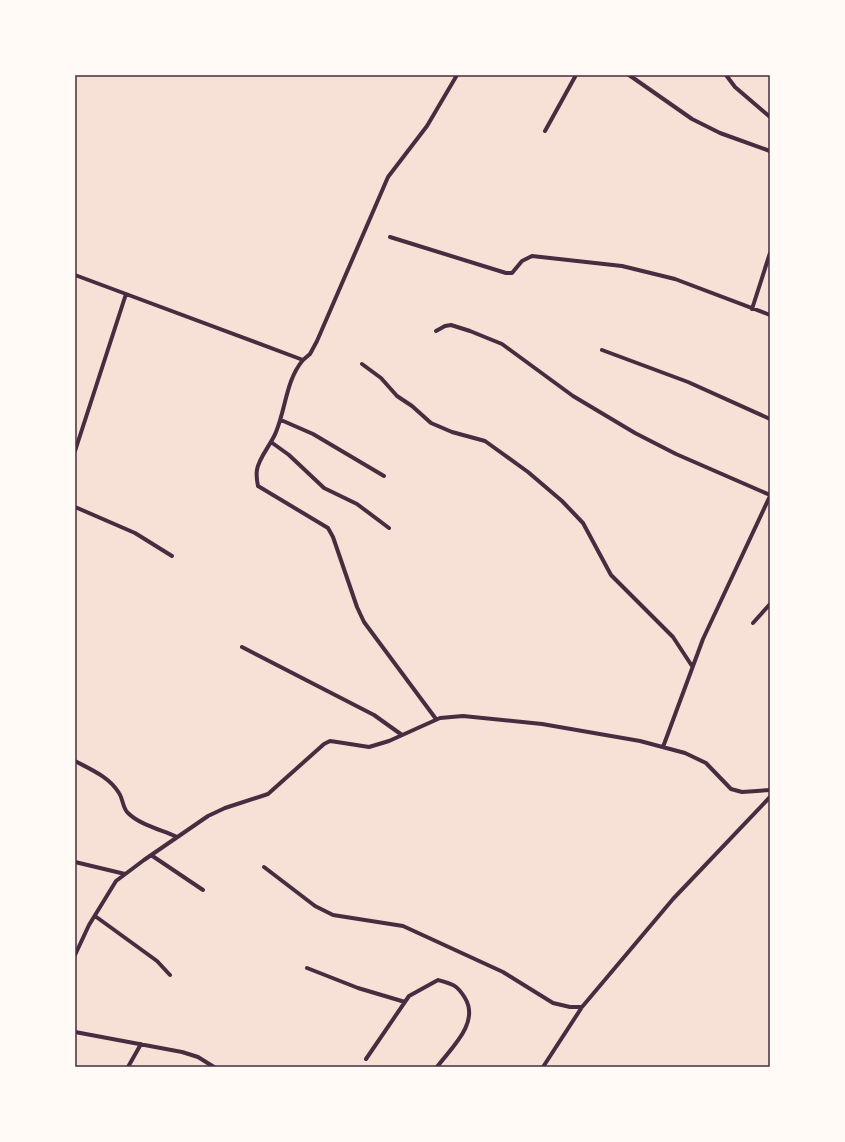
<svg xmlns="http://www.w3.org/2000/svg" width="845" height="1142" font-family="'Exo 2',sans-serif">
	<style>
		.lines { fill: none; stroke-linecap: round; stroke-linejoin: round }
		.minor { stroke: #4a2c40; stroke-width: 4 }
		.neatline { fill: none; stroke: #4a2c40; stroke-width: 1.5 }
	</style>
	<rect width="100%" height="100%" fill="#f7e1d7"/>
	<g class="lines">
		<path class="minor" d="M 629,75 L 692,119 L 720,133 L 770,151
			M 726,75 L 735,87 L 770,117
			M 545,131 L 576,75
			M 390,237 L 506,273 L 512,273 L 522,261 L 532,256 L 622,266 L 675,279 L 770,315
			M 75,275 L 126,294
			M 752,309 L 770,253
			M 436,331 L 445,326 L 451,325 L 470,331 L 502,344 L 573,396 L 635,433 L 676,454 L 770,495
			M 602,350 L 688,382 L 770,419
			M 303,360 C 286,380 286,408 276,432 C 272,443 258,459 257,470 C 256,475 257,481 258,486 L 328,528 L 333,537 L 357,607 L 364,622 L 436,719
			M 362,364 L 381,378 L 397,396 L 412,406 L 431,423 L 452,432 L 485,441 L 528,472 L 562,501 L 583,523 L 611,575 L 673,637 L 692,666
			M 281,420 L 313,434 L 384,476
			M 271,442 L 289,455 L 324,488 L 357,504 L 389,528
			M 75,451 L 126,294 L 303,360 L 310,354 L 317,341 L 388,177 L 427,126 L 457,75
			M 75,507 L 135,533 L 172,556
			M 753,623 L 770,604
			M 242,647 L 374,715 L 402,735
			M 663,747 L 703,639 L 770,496
			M 75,761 C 92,770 109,777 119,793 C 123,799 123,809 128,813 C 140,825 162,830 177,837
			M 151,855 L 203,890
			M 75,862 L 125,874
			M 264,867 L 315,906 L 333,915 L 403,926 L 503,972 L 553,1003 L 570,1007 L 582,1007
			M 95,916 L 157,961 L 170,975
			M 75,955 L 89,925 L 116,881 L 144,860 L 208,816 L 225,808 L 268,794 L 324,744 L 330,741 L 337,742 L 369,747 L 389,741 L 440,718 L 463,716 L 542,724 L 640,741 L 685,753 L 706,763 L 731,789 L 742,792 L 770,790
			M 307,968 L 358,988 L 405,1002
			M 75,1032 L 182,1052 L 198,1057 L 214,1067
			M 366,1059 L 409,996 L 438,980 C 453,984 457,985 465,998 C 480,1023 451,1048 437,1067
			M 128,1067 L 141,1044
			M 543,1067 L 582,1007 L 673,899 L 770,797"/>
	</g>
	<rect width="845" height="1142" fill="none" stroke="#fffaf5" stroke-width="152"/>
	<rect x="76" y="76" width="693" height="990" class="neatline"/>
</svg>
